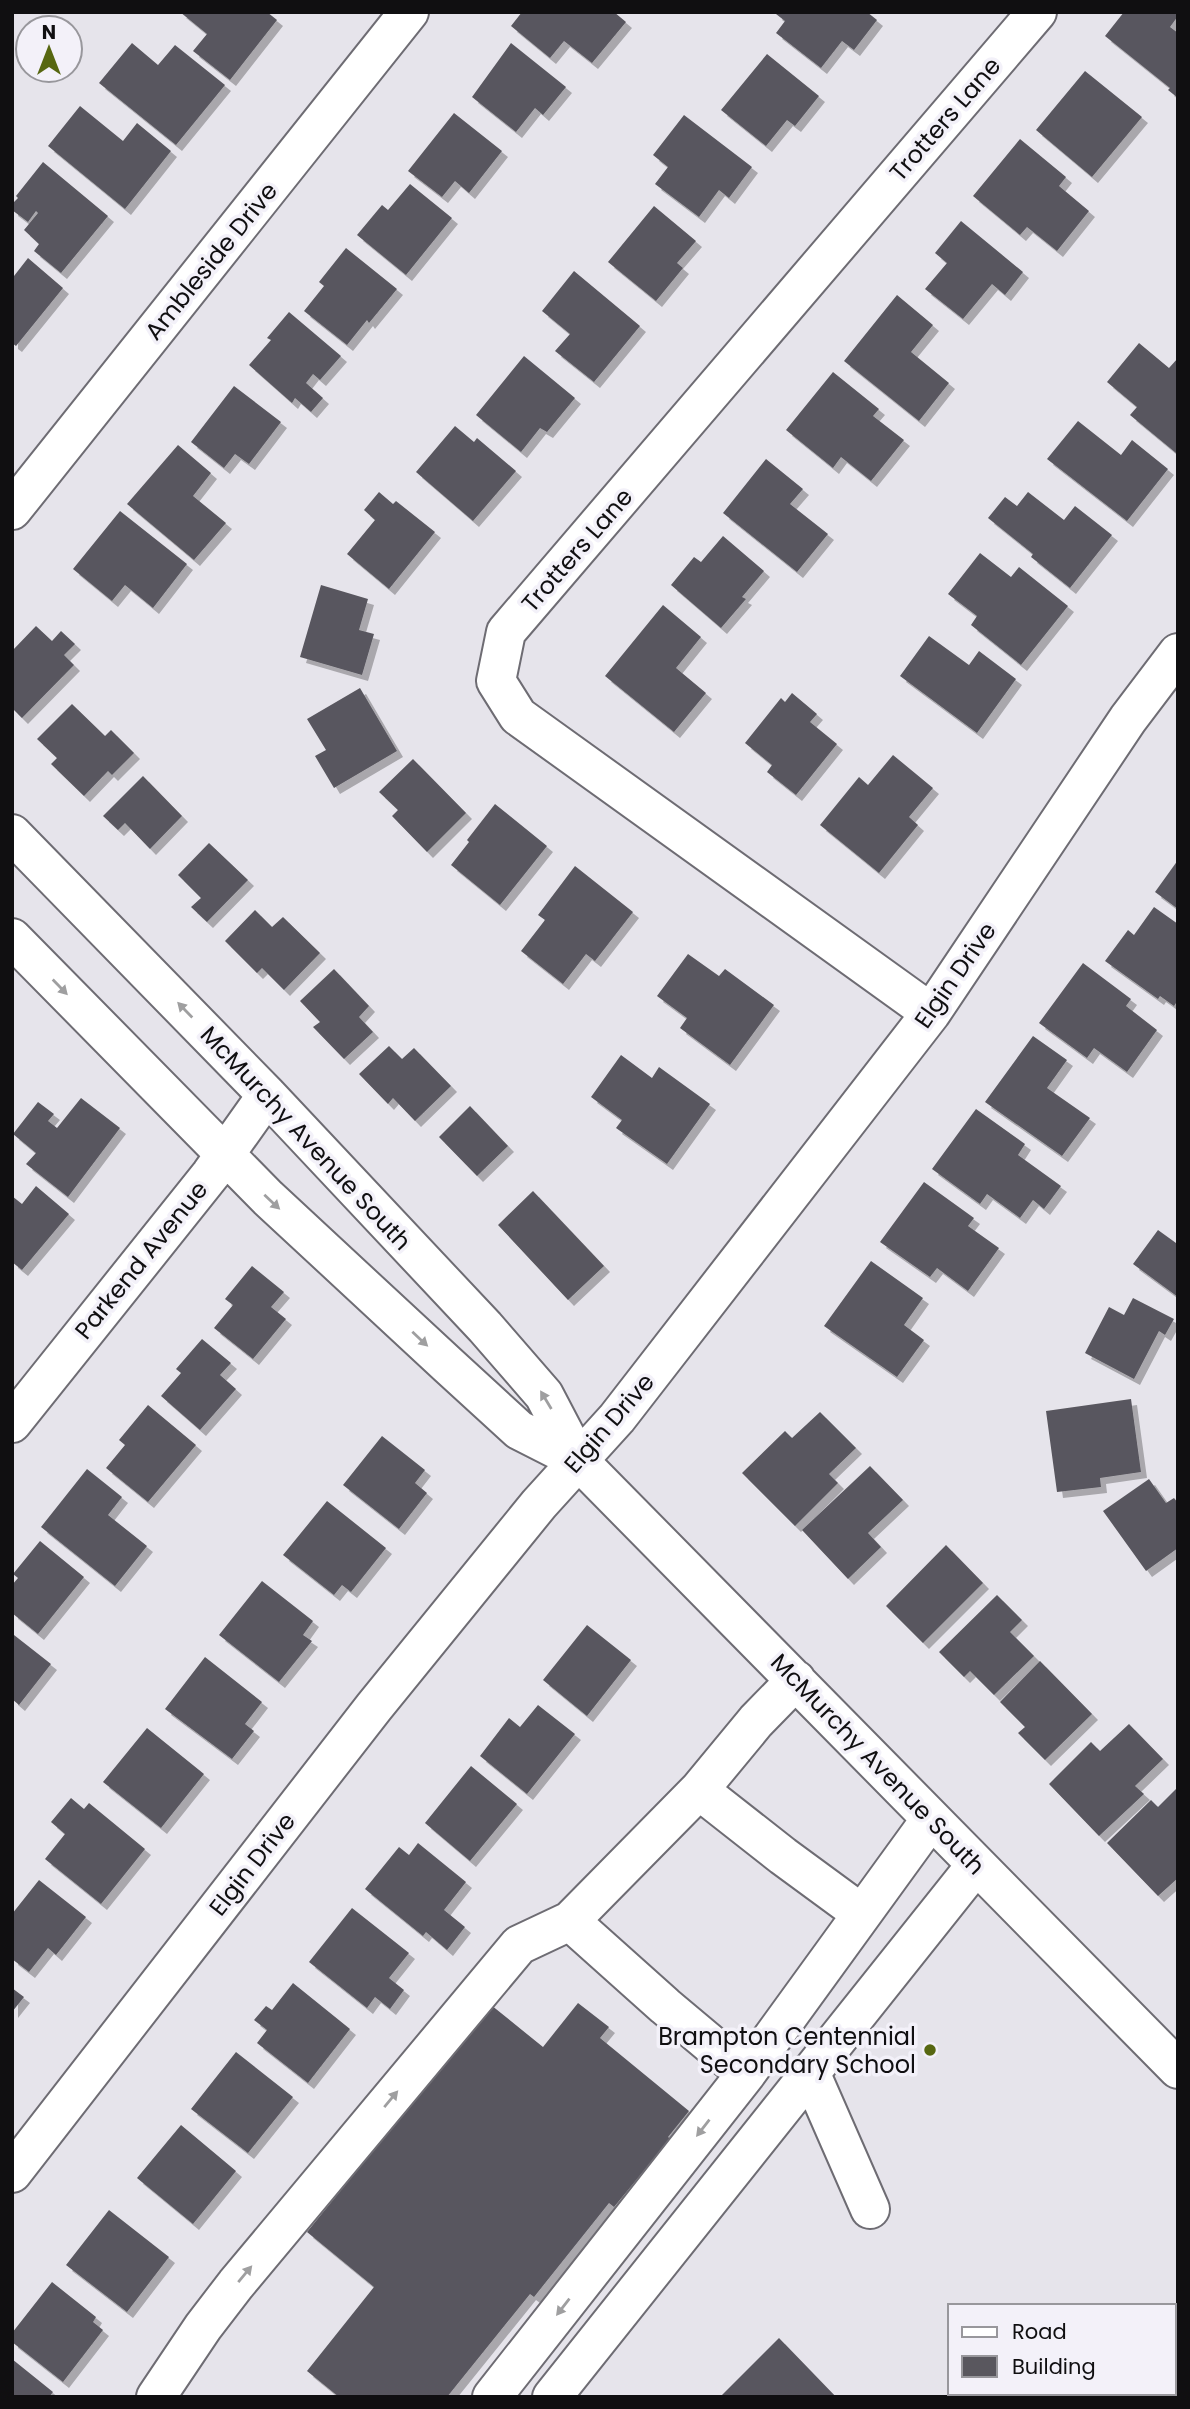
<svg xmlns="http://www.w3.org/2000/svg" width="1190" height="2409" font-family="Poppins,sans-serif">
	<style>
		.building { fill: #59575e; filter: url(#shadow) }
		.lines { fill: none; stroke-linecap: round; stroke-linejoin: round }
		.minor-casing { stroke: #6e6c73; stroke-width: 42 }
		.minor { stroke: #fff; stroke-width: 38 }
		.oneway { fill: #9f9fa0 }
		.poi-dot { fill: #576711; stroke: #f3f1f9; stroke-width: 2.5 }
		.labels { text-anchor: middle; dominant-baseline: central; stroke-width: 7; stroke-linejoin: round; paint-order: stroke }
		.street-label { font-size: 24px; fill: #100f11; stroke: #f3f1f9 }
		.poi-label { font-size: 24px; fill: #100f11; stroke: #f3f1f9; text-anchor: end }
	</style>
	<defs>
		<filter id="shadow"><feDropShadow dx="6" dy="6" stdDeviation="0" flood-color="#0004"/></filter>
	</defs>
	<rect width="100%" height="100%" fill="#e6e4eb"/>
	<path class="building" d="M 180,12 L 267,12 L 277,20 L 230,80 L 193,51 L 207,34 Z
		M 522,12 L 614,12 L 626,22 L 592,63 L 564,41 L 550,58 L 511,26 Z
		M 777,12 L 867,12 L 877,20 L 854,50 L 842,41 L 821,68 L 776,33 L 785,21 L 776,14 Z
		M 1124,12 L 1178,12 L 1178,16 L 1170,27 L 1178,33 L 1178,98 L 1168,90 L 1170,88 L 1105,36 Z
		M 132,43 L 158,65 L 175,45 L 225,85 L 176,145 L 99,83 Z
		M 511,43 L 566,87 L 543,115 L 535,108 L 516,132 L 472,97 Z
		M 767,54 L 819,96 L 795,126 L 787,120 L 766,146 L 721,110 Z
		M 1085,71 L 1142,117 L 1092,177 L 1036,130 Z
		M 80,106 L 123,141 L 137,123 L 171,151 L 125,209 L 48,146 Z
		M 454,113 L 502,151 L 469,193 L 455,181 L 442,197 L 408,171 Z
		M 684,115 L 752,167 L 729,198 L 719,190 L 699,217 L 655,184 L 668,167 L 653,155 Z
		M 1020,139 L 1066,177 L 1059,186 L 1089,211 L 1057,251 L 1027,227 L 1020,235 L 973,196 Z
		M 43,162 L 108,216 L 61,273 L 34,251 L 39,244 L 24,230 L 38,213 L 36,211 L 28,222 L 12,210 L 12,204 L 18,198 L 16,196 Z
		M 410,184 L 452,218 L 406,275 L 357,235 L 382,205 L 388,210 Z
		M 654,206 L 696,241 L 677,263 L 683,268 L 656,301 L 608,262 Z
		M 961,221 L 1023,272 L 1005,295 L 992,284 L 963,319 L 925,289 L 947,263 L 935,253 Z
		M 346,248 L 397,289 L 369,323 L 367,320 L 347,345 L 304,311 L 324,286 L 319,282 Z
		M 28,258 L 63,288 L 16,346 L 12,343 L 12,274 L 14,276 Z
		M 574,271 L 640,326 L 594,382 L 555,351 L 570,334 L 542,311 Z
		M 897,295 L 933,325 L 911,352 L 949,383 L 919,421 L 844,361 Z
		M 289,312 L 341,356 L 320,380 L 313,374 L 306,383 L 323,398 L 311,412 L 295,398 L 292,403 L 249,365 L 271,340 L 267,338 Z
		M 1139,343 L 1169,368 L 1178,358 L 1176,453 L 1130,415 L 1137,407 L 1107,382 Z
		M 524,356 L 575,398 L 547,432 L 540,428 L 521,452 L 476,415 Z
		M 833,372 L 879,409 L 873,416 L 904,440 L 871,481 L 841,457 L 833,468 L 786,430 Z
		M 234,386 L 281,422 L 249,464 L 235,454 L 224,468 L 191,442 Z
		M 1078,421 L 1121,455 L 1132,440 L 1168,469 L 1127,521 L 1047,459 Z
		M 455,426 L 474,442 L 477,438 L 516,471 L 473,521 L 416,472 Z
		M 178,445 L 211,473 L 193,496 L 226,523 L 194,560 L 127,504 Z
		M 766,459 L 803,489 L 790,504 L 828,534 L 797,572 L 723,513 Z
		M 379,492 L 393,504 L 396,501 L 435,532 L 389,589 L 347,554 L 375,520 L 364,510 Z
		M 1028,492 L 1064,520 L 1075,506 L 1112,535 L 1070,588 L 1031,557 L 1033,554 L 988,518 L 1005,497 L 1017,506 Z
		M 120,511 L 187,564 L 153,608 L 125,585 L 112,601 L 73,569 Z
		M 723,536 L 764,571 L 742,597 L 746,599 L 721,628 L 671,585 L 694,557 L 701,562 Z
		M 980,553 L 1011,577 L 1019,567 L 1068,606 L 1021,665 L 971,625 L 977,616 L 948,594 Z
		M 321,585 L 368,599 L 359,630 L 374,634 L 362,675 L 300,657 Z
		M 663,605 L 701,637 L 676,668 L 706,693 L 674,732 L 605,676 Z
		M 36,626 L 52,641 L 61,631 L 75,644 L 64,655 L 74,665 L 22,718 L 12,708 L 12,651 Z
		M 929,636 L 969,665 L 979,651 L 1016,679 L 977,733 L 900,676 Z
		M 360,688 L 397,751 L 334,788 L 315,756 L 326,750 L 307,719 Z
		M 792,693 L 817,714 L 810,722 L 837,744 L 796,795 L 767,772 L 772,765 L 745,743 L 781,698 L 785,702 Z
		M 72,704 L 105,736 L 111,730 L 134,753 L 112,775 L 108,771 L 84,796 L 51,764 L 57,758 L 37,739 Z
		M 893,755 L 933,788 L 909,817 L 918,825 L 879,873 L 820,825 L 859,777 L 868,785 Z
		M 413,759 L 466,813 L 427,852 L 392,816 L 398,810 L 379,792 Z
		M 143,776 L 182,816 L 150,849 L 125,823 L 118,830 L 103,816 Z
		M 495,804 L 547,846 L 500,905 L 451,865 L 469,842 L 467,840 Z
		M 209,843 L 248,880 L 207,922 L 191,907 L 201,898 L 178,875 Z
		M 1178,860 L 1178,909 L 1155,892 Z
		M 575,866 L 633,912 L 595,961 L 586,954 L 563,984 L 521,951 L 545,920 L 538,915 Z
		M 1154,907 L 1178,924 L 1178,1000 L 1174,1006 L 1160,996 L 1158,999 L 1105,961 L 1128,930 L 1134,935 Z
		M 255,910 L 272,927 L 283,917 L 320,953 L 284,990 L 262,968 L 257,973 L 225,941 Z
		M 688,954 L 719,976 L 725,969 L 774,1005 L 730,1065 L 680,1028 L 687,1018 L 657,996 Z
		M 1083,963 L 1131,999 L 1126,1006 L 1157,1030 L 1127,1072 L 1094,1048 L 1087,1058 L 1039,1023 Z
		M 334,969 L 369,1006 L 359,1017 L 373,1032 L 344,1059 L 313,1027 L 320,1022 L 300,1001 Z
		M 1033,1036 L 1067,1060 L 1047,1088 L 1090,1118 L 1062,1156 L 985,1102 Z
		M 389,1046 L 402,1059 L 414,1048 L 451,1086 L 415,1121 L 393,1098 L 388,1104 L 359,1074 Z
		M 621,1055 L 652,1078 L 659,1067 L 710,1104 L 667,1164 L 616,1128 L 622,1120 L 591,1097 Z
		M 81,1098 L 120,1128 L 68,1197 L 26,1164 L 36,1153 L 13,1134 L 38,1102 L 54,1114 L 48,1121 L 57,1128 Z
		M 470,1106 L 508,1146 L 477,1176 L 439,1137 Z
		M 976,1109 L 1025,1144 L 1018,1155 L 1061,1186 L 1044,1209 L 1033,1200 L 1020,1218 L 987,1194 L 980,1204 L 932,1169 Z
		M 924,1182 L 974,1218 L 968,1226 L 999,1248 L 968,1291 L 937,1268 L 930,1277 L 880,1242 Z
		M 36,1186 L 69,1214 L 22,1270 L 12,1262 L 12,1196 L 22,1204 Z
		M 533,1191 L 604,1266 L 568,1300 L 498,1225 Z
		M 1158,1230 L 1176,1243 L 1178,1240 L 1178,1297 L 1133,1264 Z
		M 871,1261 L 923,1298 L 904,1325 L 924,1340 L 897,1377 L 824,1326 Z
		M 252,1266 L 284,1292 L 271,1307 L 286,1319 L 253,1359 L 214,1328 L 233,1305 L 225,1299 Z
		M 1133,1298 L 1174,1319 L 1165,1335 L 1159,1331 L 1134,1379 L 1085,1353 L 1109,1307 L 1124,1315 Z
		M 202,1339 L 231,1363 L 220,1375 L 236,1389 L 200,1430 L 161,1396 L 181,1373 L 176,1369 Z
		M 1131,1399 L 1141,1472 L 1100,1478 L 1101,1487 L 1057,1492 L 1046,1411 Z
		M 148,1405 L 196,1445 L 148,1502 L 106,1468 L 125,1445 L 119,1440 Z
		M 820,1412 L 856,1448 L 829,1474 L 838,1483 L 795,1526 L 742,1473 L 785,1431 L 792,1438 Z
		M 382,1436 L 425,1470 L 415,1483 L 427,1493 L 399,1529 L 343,1485 Z
		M 870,1466 L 903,1500 L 868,1533 L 881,1547 L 848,1579 L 802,1530 Z
		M 87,1469 L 122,1497 L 108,1515 L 147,1546 L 115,1586 L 41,1527 Z
		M 1149,1479 L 1166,1503 L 1174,1498 L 1178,1503 L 1178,1548 L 1146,1571 L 1103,1511 Z
		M 327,1501 L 386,1548 L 351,1592 L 342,1585 L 334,1595 L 283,1555 Z
		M 40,1541 L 84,1577 L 38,1634 L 12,1613 L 12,1585 L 18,1578 L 13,1574 Z
		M 946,1545 L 983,1583 L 923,1643 L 886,1606 Z
		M 262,1581 L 313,1621 L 303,1635 L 312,1641 L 279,1682 L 219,1635 Z
		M 997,1595 L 1022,1620 L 1010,1632 L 1034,1656 L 994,1695 L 970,1671 L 964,1677 L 939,1652 Z
		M 587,1625 L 631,1660 L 587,1716 L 543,1680 Z
		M 14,1635 L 51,1664 L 19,1705 L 12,1699 L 12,1636 Z
		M 205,1657 L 262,1702 L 245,1724 L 254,1731 L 232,1759 L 165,1709 Z
		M 1040,1661 L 1092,1714 L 1045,1760 L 1018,1733 L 1025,1727 L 1000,1702 Z
		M 538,1705 L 575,1734 L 527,1794 L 480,1756 L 509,1718 L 520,1727 Z
		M 1129,1724 L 1163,1759 L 1135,1786 L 1144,1794 L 1099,1836 L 1049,1784 L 1091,1742 L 1100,1751 Z
		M 147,1728 L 204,1774 L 161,1828 L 103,1782 Z
		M 471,1766 L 517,1804 L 470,1861 L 425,1823 Z
		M 1178,1787 L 1178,1878 L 1158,1896 L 1107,1843 L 1151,1800 L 1158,1807 Z
		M 71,1798 L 84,1809 L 89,1803 L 145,1849 L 101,1904 L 45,1859 L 65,1834 L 51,1822 Z
		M 418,1843 L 466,1882 L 444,1910 L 465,1927 L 447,1950 L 426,1932 L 423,1936 L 365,1889 L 399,1847 L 409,1855 Z
		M 39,1880 L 86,1917 L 56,1955 L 48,1948 L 29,1972 L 12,1959 L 12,1914 Z
		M 352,1908 L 409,1953 L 389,1978 L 404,1990 L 390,2009 L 375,1997 L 367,2008 L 309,1962 Z
		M 293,1983 L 350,2029 L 308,2083 L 257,2043 L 267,2030 L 254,2020 L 266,2006 L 272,2010 Z
		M 12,1988 L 24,1997 L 12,2012 Z
		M 578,2003 L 609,2027 L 600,2038 L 689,2111 L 668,2137 L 679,2146 L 665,2163 L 656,2156 L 614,2207 L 609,2203 L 534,2297 L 530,2294 L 447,2397 L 339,2397 L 307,2371 L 374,2287 L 307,2232 L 491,2005 L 543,2047 Z
		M 236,2052 L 293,2097 L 248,2153 L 191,2109 Z
		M 181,2125 L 236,2171 L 193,2224 L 137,2178 Z
		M 109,2210 L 169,2257 L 127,2312 L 66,2265 Z
		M 52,2282 L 96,2317 L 93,2322 L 103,2330 L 63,2382 L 12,2342 L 12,2333 Z
		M 779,2338 L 836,2397 L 720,2397 Z
		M 12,2359 L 53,2392 L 49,2397 L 12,2397 Z"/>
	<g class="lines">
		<g class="minor-casing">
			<path id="minor" d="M 12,510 L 409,12
				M 12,834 L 267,1095 L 485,1327 L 544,1395 L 578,1460
				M 12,938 L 268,1198 L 448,1365 L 519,1430 L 578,1460 L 1178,2069
				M 931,1013 L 518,716 L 496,681 L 506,632 L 1037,12
				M 12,1423 L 211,1174 L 267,1095
				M 796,1680 L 756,1721 L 699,1790 L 783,1856 L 862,1914
				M 699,1790 L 570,1921 L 665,2006 L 746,2074 L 931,1819
				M 810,2072 L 870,2209
				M 12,2173 L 374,1707 L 539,1504 L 617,1418 L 931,1013 L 1128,719 L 1178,653
				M 156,2397 L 203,2327 L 236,2284 L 519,1945 L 570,1921
				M 492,2397 L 746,2074
				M 552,2397 L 976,1865"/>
		</g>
		<use href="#minor" class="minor"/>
	</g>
	<defs><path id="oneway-solid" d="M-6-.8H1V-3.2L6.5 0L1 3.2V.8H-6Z" transform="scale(1.75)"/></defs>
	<g class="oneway">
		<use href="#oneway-solid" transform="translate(60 987) rotate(46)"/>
		<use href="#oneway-solid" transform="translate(185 1010) rotate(-134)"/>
		<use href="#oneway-solid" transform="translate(272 1202) rotate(43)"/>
		<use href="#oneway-solid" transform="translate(420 1339) rotate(43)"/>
		<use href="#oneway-solid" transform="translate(546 1400) rotate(-121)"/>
		<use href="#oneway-solid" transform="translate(391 2099) rotate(-50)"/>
		<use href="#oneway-solid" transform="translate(703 2128) rotate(128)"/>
		<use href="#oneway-solid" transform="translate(245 2274) rotate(-50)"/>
		<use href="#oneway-solid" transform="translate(563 2307) rotate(128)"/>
	</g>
	<circle class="poi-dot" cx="930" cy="2050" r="7"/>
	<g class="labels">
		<g class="street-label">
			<text transform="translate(945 119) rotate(-49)">Trotters Lane</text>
			<text transform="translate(211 261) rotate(-51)">Ambleside Drive</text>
			<text transform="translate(577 550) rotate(-49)">Trotters Lane</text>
			<text transform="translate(955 975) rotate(-55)">Elgin Drive</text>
			<text transform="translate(306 1138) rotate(47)">McMurchy Avenue South</text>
			<text transform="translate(141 1260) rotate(-51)">Parkend Avenue</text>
			<text transform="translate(609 1423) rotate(-49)">Elgin Drive</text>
			<text transform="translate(878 1764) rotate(46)">McMurchy Avenue South</text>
			<text transform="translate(252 1864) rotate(-52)">Elgin Drive</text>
		</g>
		<g class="poi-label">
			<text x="916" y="2036">Brampton Centennial<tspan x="916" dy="28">Secondary School</tspan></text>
		</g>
	</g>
	<rect width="1190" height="2409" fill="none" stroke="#100f11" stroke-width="28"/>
	<rect x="948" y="2304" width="228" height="91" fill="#f3f1f9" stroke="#98979c" stroke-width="2"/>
	<rect x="962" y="2327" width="35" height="10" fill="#ffffff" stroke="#98979c" stroke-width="2"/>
	<text x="1012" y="2339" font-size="21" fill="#100f11">Road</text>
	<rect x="962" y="2356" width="35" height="21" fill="#59575e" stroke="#98979c" stroke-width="2"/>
	<text x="1012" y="2374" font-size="21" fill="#100f11">Building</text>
	<g transform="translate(49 49)"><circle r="33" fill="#f3f1f9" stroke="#98979c" stroke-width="2"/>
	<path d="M0-5L12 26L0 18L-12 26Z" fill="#576711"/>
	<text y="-10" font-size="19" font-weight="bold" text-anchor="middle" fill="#100f11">N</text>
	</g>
</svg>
